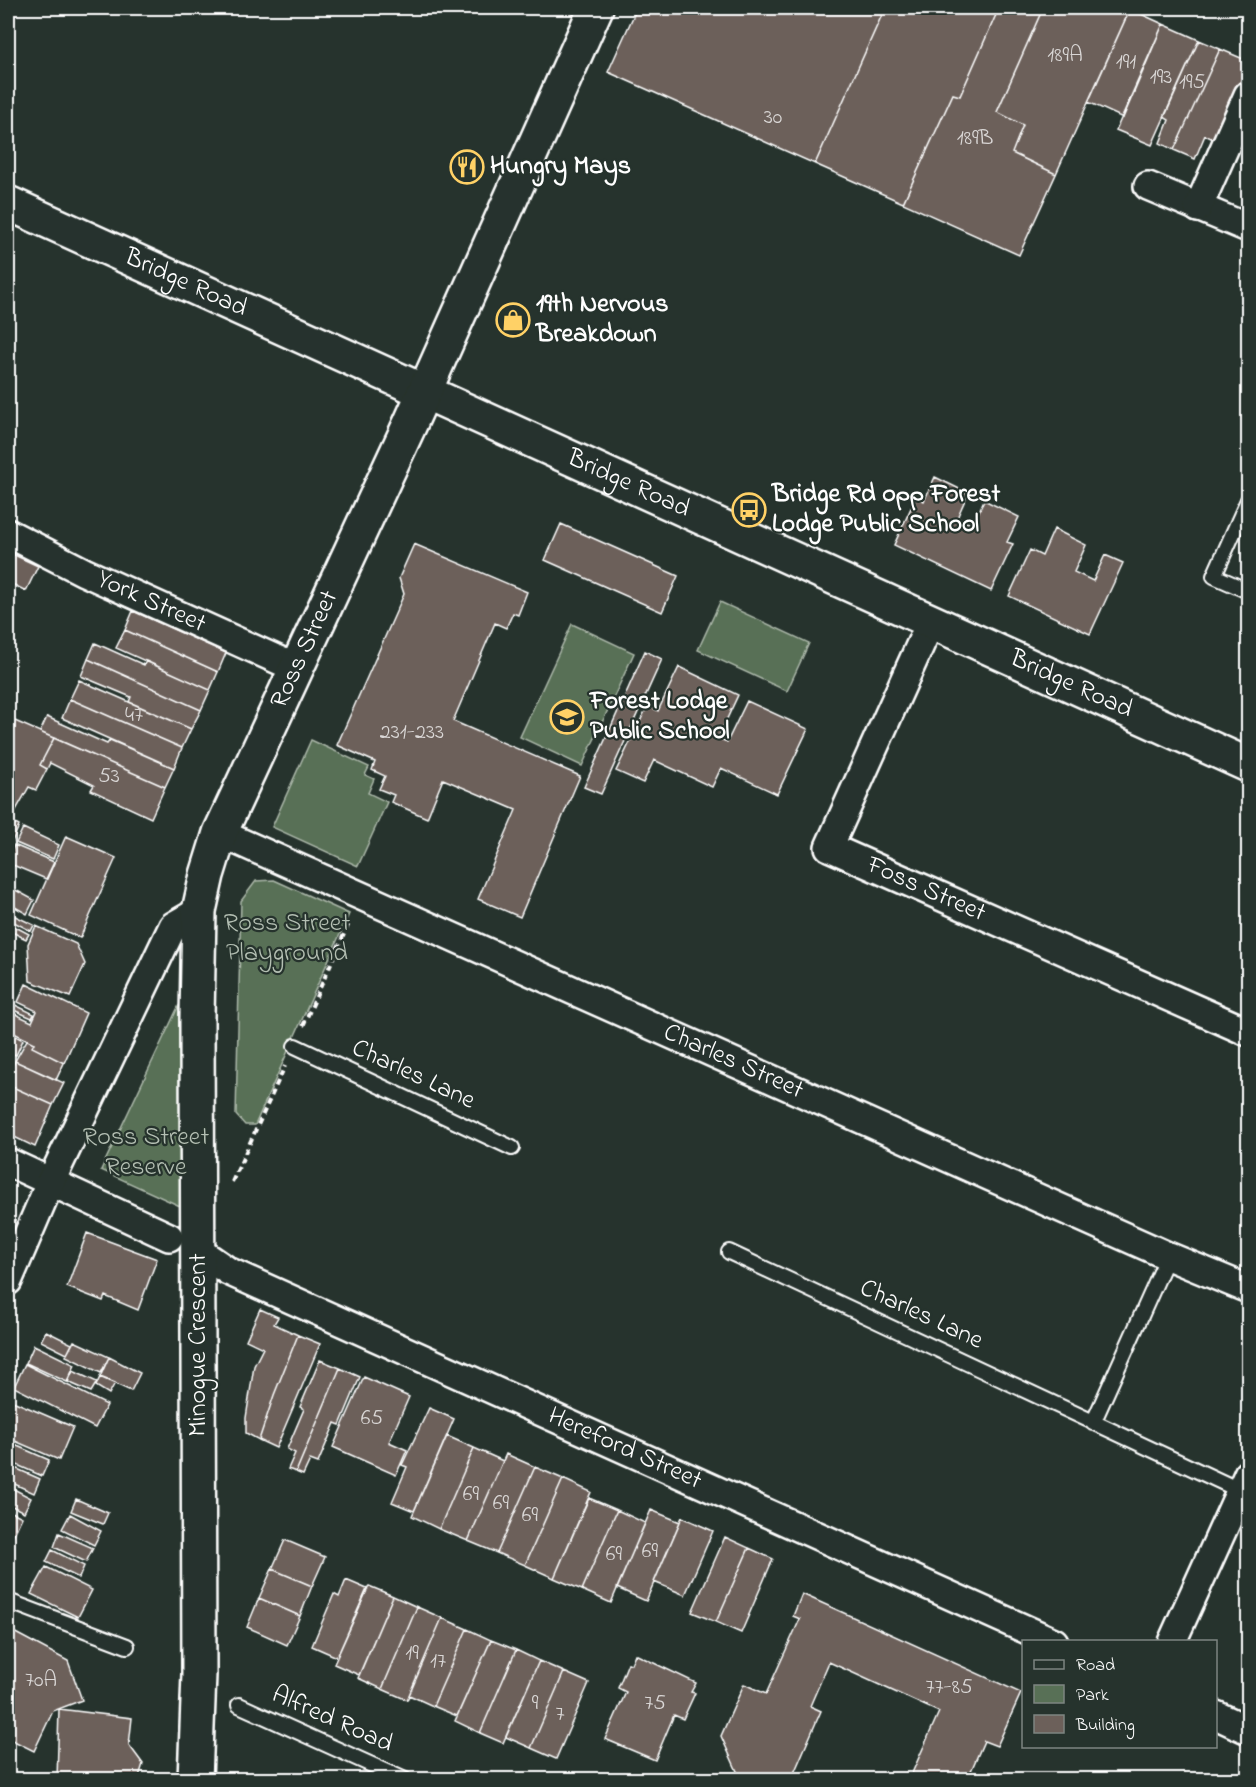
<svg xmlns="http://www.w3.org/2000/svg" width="1256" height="1787" font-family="'Indie Flower',sans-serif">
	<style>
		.green { fill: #587056; stroke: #acb8aa; stroke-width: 1.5 }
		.building { fill: #6c605a; stroke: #fff; stroke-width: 1.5 }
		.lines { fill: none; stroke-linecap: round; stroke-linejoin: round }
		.service-casing { stroke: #fff; stroke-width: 18 }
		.minor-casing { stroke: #fff; stroke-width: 32 }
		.primary-casing { stroke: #fff; stroke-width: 38 }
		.path { stroke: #fff; stroke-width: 4; stroke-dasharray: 6 4.5; stroke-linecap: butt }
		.service { stroke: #26332d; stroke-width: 14 }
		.minor { stroke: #26332d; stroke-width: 27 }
		.primary { stroke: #26332d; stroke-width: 33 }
		.labels { text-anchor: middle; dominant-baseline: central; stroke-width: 4.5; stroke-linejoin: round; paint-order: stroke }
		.number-label { font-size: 22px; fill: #dad7d6 }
		.poi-label { font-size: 26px; font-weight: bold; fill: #fff; stroke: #26332d; text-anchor: start }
		.street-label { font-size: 26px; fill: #fff; stroke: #26332d }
		.park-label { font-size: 26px; fill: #b4bfb3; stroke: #26332d }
	</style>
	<rect width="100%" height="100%" fill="#26332d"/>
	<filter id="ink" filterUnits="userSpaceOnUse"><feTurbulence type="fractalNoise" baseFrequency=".0167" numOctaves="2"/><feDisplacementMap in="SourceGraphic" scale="12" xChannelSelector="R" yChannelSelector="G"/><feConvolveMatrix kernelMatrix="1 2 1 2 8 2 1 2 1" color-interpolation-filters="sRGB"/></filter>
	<g filter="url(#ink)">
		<path class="green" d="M 720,602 L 809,643 L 787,691 L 698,650 Z
			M 572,624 L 634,653 L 582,766 L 520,737 Z
			M 311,740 L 369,767 L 365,775 L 374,779 L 368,793 L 387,802 L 358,866 L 272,827 Z
			M 274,880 L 349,914 L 255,1125 L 245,1125 L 236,1115 L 241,901 L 256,881 Z
			M 179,1005 L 180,1206 L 101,1170 Z"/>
		<path class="building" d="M 637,8 L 885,8 L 815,164 L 608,72 Z
			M 885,8 L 999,8 L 960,96 L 953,94 L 903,203 L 815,164 Z
			M 999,8 L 1043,8 L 997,112 L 1023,125 L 1012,153 L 1056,174 L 1019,255 L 903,203 L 953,94 L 960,96 Z
			M 1043,8 L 1126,8 L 1130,9 L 1056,174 L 1012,153 L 1023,125 L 997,112 Z
			M 1130,9 L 1163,24 L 1123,118 L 1088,102 Z
			M 1163,24 L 1199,40 L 1152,145 L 1116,130 Z
			M 1199,40 L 1220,49 L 1174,150 L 1160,143 L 1169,120 L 1164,117 Z
			M 1220,49 L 1248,61 L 1248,74 L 1219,142 L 1205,135 L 1195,159 L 1174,150 Z
			M 935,477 L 968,493 L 957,518 L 973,525 L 984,500 L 1019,517 L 1007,542 L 1013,544 L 991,591 L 894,545 L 916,497 L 924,501 Z
			M 561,524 L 678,576 L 662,612 L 545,560 Z
			M 1054,529 L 1086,545 L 1074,572 L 1093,581 L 1105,555 L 1123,563 L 1090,634 L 1009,596 L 1030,550 L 1042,556 Z
			M 414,544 L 527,592 L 518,615 L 513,613 L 506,628 L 495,623 L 453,721 L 580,776 L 520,917 L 478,899 L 516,810 L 443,779 L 427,818 L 391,802 L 394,795 L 379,789 L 385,776 L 372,770 L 375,762 L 337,745 L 404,594 L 399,578 Z
			M 8,552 L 38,566 L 26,591 L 8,582 Z
			M 133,611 L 226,653 L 218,672 L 125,630 Z
			M 125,630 L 218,672 L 210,690 L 116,648 Z
			M 95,643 L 144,665 L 146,661 L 210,690 L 201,710 L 88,659 Z
			M 645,651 L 662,659 L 601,794 L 584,787 Z
			M 88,659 L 201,710 L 191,729 L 129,702 L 131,697 L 81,676 Z
			M 679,667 L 738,695 L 718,738 L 727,742 L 747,701 L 808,729 L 777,794 L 721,768 L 712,787 L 654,760 L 643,783 L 616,771 L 648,705 L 658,711 Z
			M 79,680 L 191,729 L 182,748 L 70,699 Z
			M 70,699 L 182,748 L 174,768 L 62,718 Z
			M 47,717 L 107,744 L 110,740 L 174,768 L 165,787 L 40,732 Z
			M 8,718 L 54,738 L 40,765 L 47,769 L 36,790 L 29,787 L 16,810 L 8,807 Z
			M 54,738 L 165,787 L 151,818 L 91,790 L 94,785 L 50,763 L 47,769 L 40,765 Z
			M 8,820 L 19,826 L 11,844 L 8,842 Z
			M 23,828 L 59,845 L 53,859 L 16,843 Z
			M 66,836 L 116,858 L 80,938 L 31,915 Z
			M 14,845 L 54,862 L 46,879 L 8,863 Z
			M 8,886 L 34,900 L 27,914 L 8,903 Z
			M 13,915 L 34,925 L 31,931 L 10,920 Z
			M 10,924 L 29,934 L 26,939 L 8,930 Z
			M 36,926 L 76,944 L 85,964 L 70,997 L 30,981 L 28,944 Z
			M 26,984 L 86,1013 L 64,1063 L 32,1047 L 34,1043 L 8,1030 L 9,1011 L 32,1022 L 37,1011 L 18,1002 Z
			M 11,1003 L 34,1014 L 32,1018 L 9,1008 Z
			M 8,1032 L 23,1040 L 16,1055 L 8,1052 Z
			M 27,1040 L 34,1043 L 32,1047 L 64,1063 L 56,1080 L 15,1061 Z
			M 15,1061 L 64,1083 L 53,1105 L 8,1085 L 8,1077 Z
			M 8,1085 L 53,1105 L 35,1147 L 8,1134 Z
			M 87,1233 L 157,1259 L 138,1310 L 105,1296 L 103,1301 L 67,1287 Z
			M 260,1309 L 278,1317 L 274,1324 L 298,1335 L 274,1395 L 259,1440 L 246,1433 L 246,1418 L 254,1366 L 263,1348 L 246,1340 Z
			M 46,1331 L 72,1344 L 67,1354 L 41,1341 Z
			M 298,1335 L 320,1344 L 276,1448 L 259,1440 L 274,1395 Z
			M 74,1341 L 109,1357 L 101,1373 L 66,1356 Z
			M 34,1345 L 75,1365 L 67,1382 L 26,1363 Z
			M 109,1357 L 140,1373 L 131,1391 L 100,1377 Z
			M 320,1360 L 340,1368 L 296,1472 L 288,1469 L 295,1453 L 287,1449 L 304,1409 L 300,1407 Z
			M 25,1364 L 107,1405 L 95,1428 L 14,1387 Z
			M 340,1368 L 360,1377 L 340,1425 L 335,1423 L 318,1463 L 310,1460 L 303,1475 L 296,1472 Z
			M 73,1371 L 97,1382 L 91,1392 L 68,1382 Z
			M 100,1377 L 115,1383 L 109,1394 L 96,1386 Z
			M 364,1377 L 409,1397 L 389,1442 L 407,1450 L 396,1475 L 333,1447 Z
			M 8,1399 L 73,1427 L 59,1460 L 8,1438 Z
			M 429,1408 L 454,1419 L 414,1511 L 392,1502 L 407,1467 L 402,1465 Z
			M 447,1436 L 474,1448 L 439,1529 L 412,1516 Z
			M 8,1442 L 49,1460 L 42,1476 L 8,1461 Z
			M 474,1448 L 503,1461 L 468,1541 L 439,1529 Z
			M 506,1454 L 535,1467 L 497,1553 L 468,1541 Z
			M 8,1465 L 40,1479 L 34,1493 L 8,1481 Z
			M 535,1467 L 563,1479 L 525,1565 L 497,1553 Z
			M 563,1479 L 591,1492 L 554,1578 L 525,1565 Z
			M 8,1486 L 31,1498 L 24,1512 L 8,1504 Z
			M 589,1498 L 617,1510 L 582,1590 L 554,1578 Z
			M 76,1499 L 108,1513 L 103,1524 L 71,1511 Z
			M 8,1510 L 22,1517 L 8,1547 Z
			M 617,1510 L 645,1523 L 611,1603 L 582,1590 Z
			M 651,1510 L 680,1522 L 646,1601 L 617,1588 Z
			M 70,1514 L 101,1531 L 94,1545 L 62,1529 Z
			M 682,1517 L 713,1531 L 685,1595 L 654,1582 Z
			M 59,1533 L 93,1548 L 86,1562 L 54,1547 Z
			M 725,1537 L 749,1548 L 716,1622 L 692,1612 Z
			M 285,1540 L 325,1557 L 312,1586 L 272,1569 Z
			M 749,1548 L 773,1559 L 741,1633 L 716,1622 Z
			M 52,1550 L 84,1566 L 79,1578 L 46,1562 Z
			M 46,1567 L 92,1590 L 78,1617 L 31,1594 Z
			M 272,1569 L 312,1586 L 300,1616 L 259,1598 Z
			M 346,1580 L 367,1589 L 337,1657 L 312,1646 L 334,1594 L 339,1597 Z
			M 369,1586 L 393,1596 L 359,1675 L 334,1664 Z
			M 802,1594 L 1021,1693 L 997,1746 L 984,1741 L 967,1780 L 909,1780 L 939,1712 L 829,1662 L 810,1706 L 821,1711 L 791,1780 L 741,1780 L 721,1736 L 744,1684 L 766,1694 L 800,1619 L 793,1616 Z
			M 393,1596 L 417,1607 L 382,1689 L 358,1678 Z
			M 259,1598 L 300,1616 L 287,1645 L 247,1627 Z
			M 417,1607 L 442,1618 L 407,1700 L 382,1689 Z
			M 442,1618 L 467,1629 L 433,1706 L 409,1695 Z
			M 8,1629 L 68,1661 L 82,1700 L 53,1711 L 34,1751 L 8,1738 Z
			M 467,1629 L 491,1640 L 457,1716 L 433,1706 Z
			M 491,1640 L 516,1650 L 480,1733 L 455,1721 Z
			M 516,1650 L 539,1661 L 503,1743 L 480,1733 Z
			M 635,1654 L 696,1683 L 691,1692 L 695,1693 L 683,1719 L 674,1715 L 655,1760 L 605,1739 L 626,1692 L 618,1688 L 628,1663 L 631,1664 Z
			M 539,1661 L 564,1672 L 531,1748 L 506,1737 Z
			M 564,1672 L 589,1683 L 556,1759 L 531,1748 Z
			M 59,1709 L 132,1718 L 129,1745 L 143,1764 L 138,1780 L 57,1780 Z"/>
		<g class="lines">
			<g class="service-casing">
				<path id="service" d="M 1248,500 L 1214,576 L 1248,591
					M 295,1046 L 512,1148
					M 729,1252 L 1241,1491
					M 1093,1423 L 1168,1256
					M 8,1601 L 127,1646
					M 239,1705 L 405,1780"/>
			</g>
			<g class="minor-casing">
				<g id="minor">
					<path d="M 1148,186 L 1248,228"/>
					<path d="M 1198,208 L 1248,95"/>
					<path id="s1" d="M 8,533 L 84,572 L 296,668"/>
					<path id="s2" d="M 931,621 L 829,847 L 1248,1032"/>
					<path id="s3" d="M 220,833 L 1168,1256 L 1248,1289"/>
					<path d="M 8,1162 L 169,1237"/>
					<path id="s4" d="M 199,1251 L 228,1271 L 1054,1642"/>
					<path d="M 8,1281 L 50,1183 L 173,926 L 199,911"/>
					<path d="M 1172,1642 L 1248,1474"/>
					<path d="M 1216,1715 L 1248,1730"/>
				</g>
			</g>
			<g class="primary-casing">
				<g id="primary">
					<path id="s5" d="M 8,203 L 1248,765"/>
					<path id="s6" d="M 195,1780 L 199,1674 L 197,1018 L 199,911 L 207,875 L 220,833 L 410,424 L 596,8"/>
				</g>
			</g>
			<path class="path" d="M 303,1026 L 349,923
				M 232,1182 L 285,1066"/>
			<use href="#service" class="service"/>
			<use href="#minor" class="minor"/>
			<use href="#primary" class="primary"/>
		</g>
	</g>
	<defs>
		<g id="restaurant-ring" transform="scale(1.725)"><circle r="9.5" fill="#26332d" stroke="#ffd166" stroke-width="1.5"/><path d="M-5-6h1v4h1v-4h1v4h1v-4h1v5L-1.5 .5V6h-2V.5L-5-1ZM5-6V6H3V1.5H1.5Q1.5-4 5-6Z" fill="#ffd166"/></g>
		<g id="shop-ring" transform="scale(1.725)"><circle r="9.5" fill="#26332d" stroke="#ffd166" stroke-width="1.5"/><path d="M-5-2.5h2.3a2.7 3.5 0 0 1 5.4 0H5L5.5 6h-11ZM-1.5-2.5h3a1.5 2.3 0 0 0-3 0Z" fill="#ffd166"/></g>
		<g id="bus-ring" transform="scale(1.725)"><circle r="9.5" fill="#26332d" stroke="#ffd166" stroke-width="1.5"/><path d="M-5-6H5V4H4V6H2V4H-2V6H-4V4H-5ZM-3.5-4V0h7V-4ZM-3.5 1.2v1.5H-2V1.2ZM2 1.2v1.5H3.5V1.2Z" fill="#ffd166"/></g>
		<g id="school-ring" transform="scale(1.725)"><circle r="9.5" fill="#26332d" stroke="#ffd166" stroke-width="1.5"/><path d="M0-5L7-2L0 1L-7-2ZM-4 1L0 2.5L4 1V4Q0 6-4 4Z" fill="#ffd166"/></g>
	</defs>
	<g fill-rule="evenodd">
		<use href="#restaurant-ring" x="467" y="167"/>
		<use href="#shop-ring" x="513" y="320"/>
		<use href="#bus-ring" x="749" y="510"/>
		<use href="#school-ring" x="567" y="717"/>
	</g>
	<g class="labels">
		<g class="number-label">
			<text x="1065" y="56">189A</text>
			<text x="1126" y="63">191</text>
			<text x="1161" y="78">193</text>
			<text x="1192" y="83">195</text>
			<text x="773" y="118">30</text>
			<text x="975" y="139">189B</text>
			<text x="134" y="716">47</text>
			<text x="412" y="733">231-233</text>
			<text x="109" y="777">53</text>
			<text x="372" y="1419">65</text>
			<text x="471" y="1495">69</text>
			<text x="501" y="1504">69</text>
			<text x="530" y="1516">69</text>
			<text x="650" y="1552">69</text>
			<text x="614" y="1555">69</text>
			<text x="412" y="1654">19</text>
			<text x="438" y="1662">17</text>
			<text x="41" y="1681">70A</text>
			<text x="949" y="1688">77-85</text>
			<text x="535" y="1704">9</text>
			<text x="655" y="1704">75</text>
			<text x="560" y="1715">7</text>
		</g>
		<g class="poi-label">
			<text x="490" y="167">Hungry Mays</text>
			<text x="536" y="305">19th Nervous<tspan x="536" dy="30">Breakdown</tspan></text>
			<text x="772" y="495">Bridge Rd opp Forest<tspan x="772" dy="30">Lodge Public School</tspan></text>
			<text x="590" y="702">Forest Lodge<tspan x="590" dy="30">Public School</tspan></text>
		</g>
		<g class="street-label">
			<text stroke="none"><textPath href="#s5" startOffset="195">Bridge Road</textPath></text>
			<text stroke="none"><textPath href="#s5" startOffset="681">Bridge Road</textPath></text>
			<text stroke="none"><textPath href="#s1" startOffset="159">York Street</textPath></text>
			<text stroke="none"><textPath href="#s6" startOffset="1152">Ross Street</textPath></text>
			<text stroke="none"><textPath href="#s5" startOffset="1167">Bridge Road</textPath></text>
			<text stroke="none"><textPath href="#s2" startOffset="354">Foss Street</textPath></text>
			<text stroke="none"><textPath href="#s3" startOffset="562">Charles Street</textPath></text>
			<text transform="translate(413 1075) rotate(25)">Charles Lane</text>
			<text transform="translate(921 1315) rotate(25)">Charles Lane</text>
			<text transform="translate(199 1345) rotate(-90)">Minogue Crescent</text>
			<text stroke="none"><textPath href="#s4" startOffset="470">Hereford Street</textPath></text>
			<text transform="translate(332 1720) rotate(24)">Alfred Road</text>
		</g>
		<g class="park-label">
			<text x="287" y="924">Ross Street<tspan x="287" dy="30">Playground</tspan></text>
			<text x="146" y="1138">Ross Street<tspan x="146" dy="30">Reserve</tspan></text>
		</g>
	</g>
	<rect width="1256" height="1787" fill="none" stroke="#26332d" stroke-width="30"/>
	<rect x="15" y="15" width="1226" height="1757" fill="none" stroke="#fff" stroke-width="2" filter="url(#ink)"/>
	<rect x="1022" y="1640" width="195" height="108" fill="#26332d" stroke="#7d8581" stroke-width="1.5"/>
	<rect x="1034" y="1660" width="30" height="9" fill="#26332d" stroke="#7d8581" stroke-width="1.5"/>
	<text x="1076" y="1670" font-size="18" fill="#ffffff">Road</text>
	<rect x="1034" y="1685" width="30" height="18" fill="#587056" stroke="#7d8581" stroke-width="1.5"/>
	<text x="1076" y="1700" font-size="18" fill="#ffffff">Park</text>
	<rect x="1034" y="1715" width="30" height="18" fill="#6c605a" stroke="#7d8581" stroke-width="1.5"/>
	<text x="1076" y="1730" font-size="18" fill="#ffffff">Building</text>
</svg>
